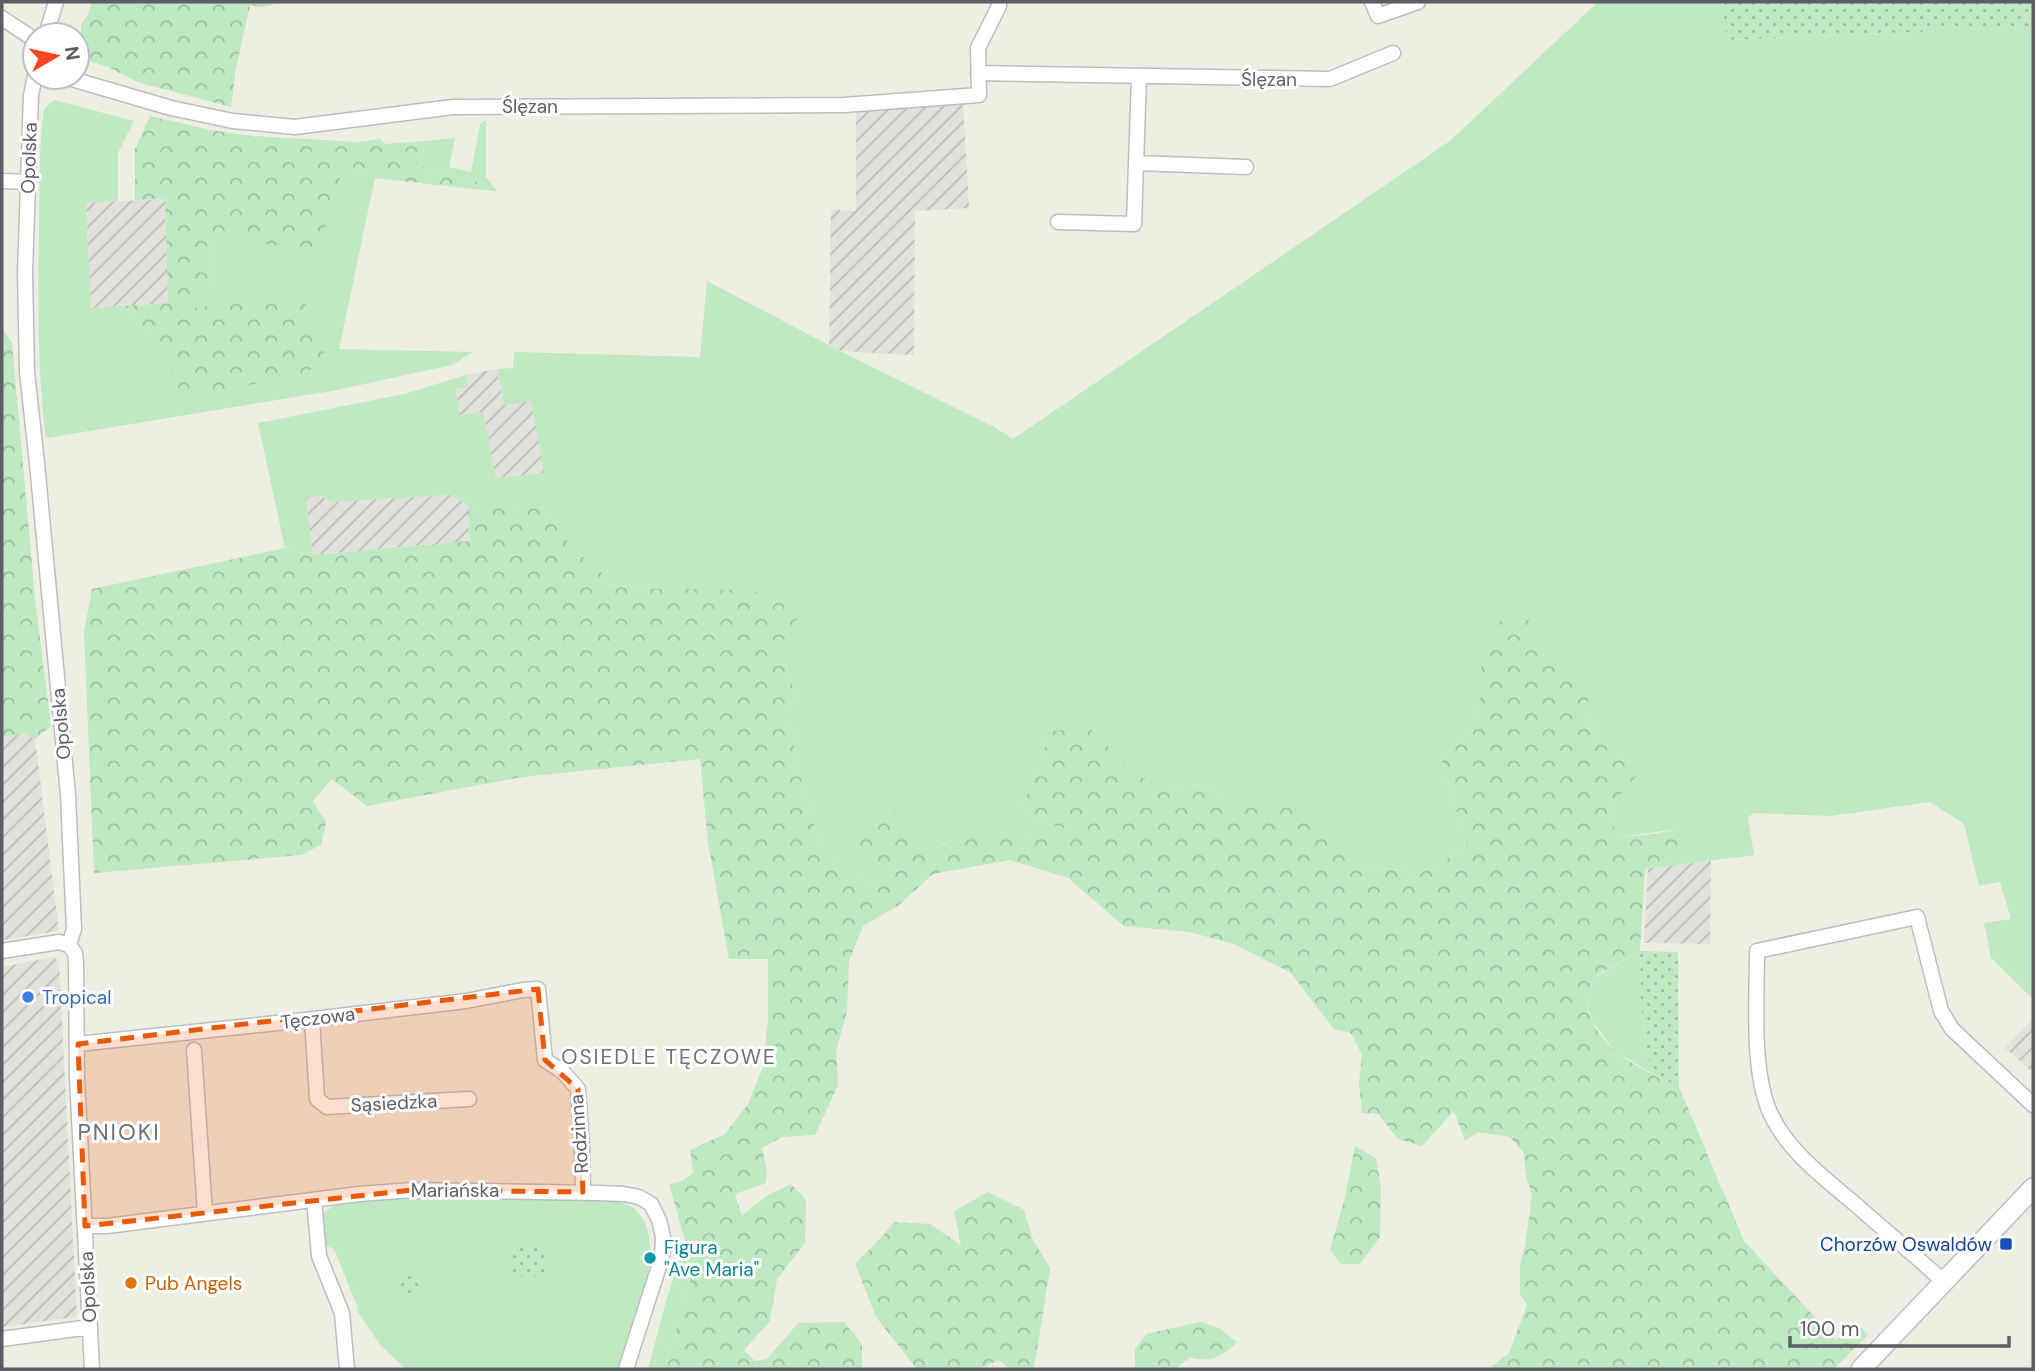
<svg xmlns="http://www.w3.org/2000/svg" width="2035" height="1371" font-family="'DM Sans',sans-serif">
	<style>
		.industrial { fill: url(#industrial-furrows) }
		.green { fill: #bee9c1 }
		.forest { fill: url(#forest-crowns) }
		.park { fill: url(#park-dots) }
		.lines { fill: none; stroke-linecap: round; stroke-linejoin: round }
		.street-casing { stroke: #bbbdc3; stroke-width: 17 }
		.secondary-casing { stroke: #bcbfc6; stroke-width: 22 }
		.street { stroke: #fff; stroke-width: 14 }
		.secondary { stroke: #fff; stroke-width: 19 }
		.marked { fill: #e8590c; fill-opacity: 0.2; stroke: #e8590c; stroke-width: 5; stroke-dasharray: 14 9; stroke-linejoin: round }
		.shop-dot { fill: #3f7fe0; stroke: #fff; stroke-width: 2.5 }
		.transit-dot { fill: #1a4fb4; stroke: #fff; stroke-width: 2.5 }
		.culture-dot { fill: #0f9aa8; stroke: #fff; stroke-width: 2.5 }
		.food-dot { fill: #e8710a; stroke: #fff; stroke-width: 2.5 }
		.labels { text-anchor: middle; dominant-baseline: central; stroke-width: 6; stroke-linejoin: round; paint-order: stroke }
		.street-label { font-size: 19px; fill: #5b5f65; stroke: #fff }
		.shop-label { font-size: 19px; fill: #366cbe; stroke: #fff; text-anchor: start }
		.transit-label { font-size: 19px; fill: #164399; stroke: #fff; text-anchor: end }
		.culture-label { font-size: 19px; fill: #0d838f; stroke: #fff; text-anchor: start }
		.food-label { font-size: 19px; fill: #c56008; stroke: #fff; text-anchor: start }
		.neighbourhood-label { font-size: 21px; letter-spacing: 2px; fill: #6c7177; stroke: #fff }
		.quarter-label { font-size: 23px; letter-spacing: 2px; fill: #6c7177; stroke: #fff }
	</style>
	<defs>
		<pattern id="industrial-furrows" width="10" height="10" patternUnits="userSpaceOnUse" patternTransform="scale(1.75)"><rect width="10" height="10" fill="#e3e1db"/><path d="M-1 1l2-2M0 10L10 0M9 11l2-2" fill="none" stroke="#bbbab5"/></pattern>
		<pattern id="forest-crowns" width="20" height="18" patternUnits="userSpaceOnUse" patternTransform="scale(1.75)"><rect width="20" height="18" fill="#bee9c1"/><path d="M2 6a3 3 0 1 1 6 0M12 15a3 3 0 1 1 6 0" fill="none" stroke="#9dc0a0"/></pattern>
		<pattern id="park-dots" width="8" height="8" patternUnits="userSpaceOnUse" patternTransform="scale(1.75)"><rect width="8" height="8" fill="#bee9c1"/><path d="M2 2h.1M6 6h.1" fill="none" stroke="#9dc0a0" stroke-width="1.8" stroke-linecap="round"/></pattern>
	</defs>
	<rect width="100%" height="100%" fill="#efeee3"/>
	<path class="industrial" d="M 963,103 L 969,208 L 915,211 L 914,355 L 840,351 L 829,345 L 831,210 L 856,211 L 856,111 Z
		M 165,199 L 168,303 L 91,308 L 86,203 Z
		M 497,369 L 504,405 L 531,400 L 545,473 L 496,478 L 483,412 L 459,415 L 456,389 L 468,387 L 466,375 Z
		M 451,495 L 468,505 L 470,541 L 313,555 L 306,498 L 321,496 L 330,502 Z
		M 23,733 L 35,739 L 59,931 L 2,940 L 2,737 Z
		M 1711,861 L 1710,944 L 1644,943 L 1648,868 Z
		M 54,957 L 59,962 L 77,1317 L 2,1327 L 2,967 Z
		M 2033,1019 L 2033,1073 L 2005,1048 Z"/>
	<path class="green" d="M 1598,2 L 1722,2 L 1728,40 L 2033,27 L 2033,999 L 1991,958 L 1984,923 L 2011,919 L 2000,882 L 1979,886 L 1964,824 L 1930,802 L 1831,816 L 1754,813 L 1748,817 L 1754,855 L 1645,869 L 1680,850 L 1678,829 L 1618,837 L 1607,810 L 1643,768 L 1622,758 L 1594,736 L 1588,699 L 1481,649 L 1481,693 L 1474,727 L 1441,757 L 1467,846 L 1420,874 L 1359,864 L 1334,831 L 1277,802 L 1231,802 L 1208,786 L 1165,788 L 1128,772 L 1101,738 L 1047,732 L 1044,755 L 1021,807 L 1042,823 L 1068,829 L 1062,841 L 1026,836 L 944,843 L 932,850 L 857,855 L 890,868 L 874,886 L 851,870 L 820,844 L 795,758 L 790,713 L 794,689 L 785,663 L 659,589 L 606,585 L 603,574 L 572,547 L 555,525 L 546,509 L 468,505 L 451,495 L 330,502 L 321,496 L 306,498 L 313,555 L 285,548 L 258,423 L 404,394 L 466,375 L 468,387 L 456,389 L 459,415 L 483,412 L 496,478 L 544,473 L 531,401 L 504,405 L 497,369 L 513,368 L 514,352 L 700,357 L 707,281 L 840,351 L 992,426 L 1013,439 L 1450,141 Z
		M 54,100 L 134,121 L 118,153 L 118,201 L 86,203 L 91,308 L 125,306 L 142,331 L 166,345 L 214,307 L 191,308 L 189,295 L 208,287 L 213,237 L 344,163 L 375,178 L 339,349 L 473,352 L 452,365 L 332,391 L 46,438 C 37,368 38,298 39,228 C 40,188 38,148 44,109 Z
		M 484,121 L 486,121 L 486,177 L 497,191 L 483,190 L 484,184 L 420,166 L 425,141 L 455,138 L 449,167 L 471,172 L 480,124 Z
		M 1640,951 L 1641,1007 L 1651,1073 L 1615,1051 L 1592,1021 L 1585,998 L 1597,976 Z
		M 405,1197 L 611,1200 C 686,1210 633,1328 618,1369 L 406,1369 L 381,1346 L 356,1309 L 358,1308 L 334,1249 L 324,1245 C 324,1237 321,1225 323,1217 C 327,1197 388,1199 405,1197 Z
		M 685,1240 L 691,1279 L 665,1369 L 648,1369 L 665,1305 Z"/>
	<path class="forest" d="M 91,2 L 273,2 L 273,5 L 262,7 L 250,5 L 236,68 L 231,107 L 137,82 L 108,67 L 87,60 L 81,43 L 81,24 L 88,15 Z
		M 150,116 L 211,130 L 252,136 L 357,142 L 380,139 L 385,144 L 425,141 L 420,166 L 484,184 L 483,190 L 375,178 L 344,163 L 319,251 L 213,237 L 208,287 L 190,295 L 191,308 L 303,298 L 326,357 L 308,372 L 214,393 L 175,387 L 166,345 L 142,331 L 125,306 L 168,303 L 165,199 L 135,200 L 135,149 Z
		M 2,328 L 12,343 L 35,598 L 51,726 L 35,739 L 23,733 L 2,737 Z
		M 468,505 L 546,509 L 555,525 L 572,547 L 603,574 L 606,585 L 659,589 L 751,590 L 801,606 L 785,663 L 794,689 L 790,713 L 795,758 L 820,844 L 851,870 L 874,886 L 890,868 L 856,855 L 868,822 L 894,812 L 932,849 C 972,830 1019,835 1062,840 L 1068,829 L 1042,823 L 1021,807 L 1044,755 L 1047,732 L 1087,727 L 1101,738 L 1128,771 L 1165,788 L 1208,786 L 1231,802 L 1277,802 L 1335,831 L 1359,864 L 1420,874 L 1467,846 L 1441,757 L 1474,727 L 1481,693 L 1481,649 L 1492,624 L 1523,613 L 1588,699 L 1594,736 L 1622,758 L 1643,768 L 1607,810 L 1618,837 L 1653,834 L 1679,829 L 1680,850 L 1645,869 L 1640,951 L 1597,975 L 1585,998 C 1587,1005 1588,1013 1591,1019 C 1606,1054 1647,1072 1679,1087 L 1744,1241 L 1836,1340 L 1856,1323 L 1868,1335 L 1834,1369 L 1489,1369 L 1509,1353 L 1527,1305 L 1520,1294 L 1520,1265 L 1525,1245 L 1532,1196 L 1525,1172 L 1524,1153 L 1510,1137 L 1478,1132 L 1465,1141 L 1454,1111 L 1422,1146 L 1398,1139 L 1378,1114 L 1362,1113 L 1359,1082 L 1362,1055 L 1351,1033 L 1334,1029 L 1291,973 L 1234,944 L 1189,932 L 1124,926 L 1068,878 L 1010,860 L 933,874 L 899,905 L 863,926 L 849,961 L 847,1012 L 836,1051 L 838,1085 L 815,1135 L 782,1137 L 762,1148 L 767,1172 L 766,1183 L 735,1194 L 742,1216 L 765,1197 L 791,1184 L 806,1200 L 805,1243 L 777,1279 L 770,1321 L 744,1350 L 755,1361 L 767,1359 L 798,1323 L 844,1322 L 862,1344 L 862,1369 L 665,1369 L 691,1279 L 685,1240 L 669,1184 L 682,1181 L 693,1173 L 690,1150 L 725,1134 L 748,1104 L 762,1070 L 768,1022 L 768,959 L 729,959 L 708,843 L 700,759 L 522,777 L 367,806 L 332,779 L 313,801 L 326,822 L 321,845 L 301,855 L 94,873 L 84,632 L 92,589 L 285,548 L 313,555 L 470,541 Z
		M 1355,1146 L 1376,1158 L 1381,1188 L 1380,1237 L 1360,1264 L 1341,1264 L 1330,1250 L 1345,1197 Z
		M 988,1192 L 1024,1210 L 1033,1240 L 1050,1268 L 1034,1369 L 1009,1369 L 999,1360 L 979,1369 L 917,1369 L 876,1317 L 855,1264 L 880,1239 L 894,1222 L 930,1224 L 961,1245 L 954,1211 Z
		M 1201,1322 L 1219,1328 L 1237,1342 C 1223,1357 1209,1363 1190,1357 L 1175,1369 L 1135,1369 L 1135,1349 L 1146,1334 Z"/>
	<path class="park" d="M 1722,2 L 2033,2 L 2033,27 L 1727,40 Z
		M 1640,951 L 1678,952 L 1679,1087 L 1651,1073 L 1641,1007 Z
		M 512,1245 L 545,1246 L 544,1277 L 512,1277 Z
		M 421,1273 L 421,1296 L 399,1297 L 398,1274 Z"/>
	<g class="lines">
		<g class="street-casing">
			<path id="street" d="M 1372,2 L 1378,16 L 1418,2
				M 2,18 L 35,40
				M 46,35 L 56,2
				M 978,73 L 1330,79 L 1393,53
				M 35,76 L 31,95 L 25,273 L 27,372 L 37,463 L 68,795 L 74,929 L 69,945
				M 65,77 L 171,108 L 233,121 L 295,127 L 453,107 L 844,105 L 979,95 L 978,48 L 999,6 L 999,2
				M 1136,163 L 1246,167
				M 2,181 L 28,182
				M 1058,222 L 1134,224 L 1139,76
				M 69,945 L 75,953 L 76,963 L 77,1078 L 92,1369
				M 2,951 L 59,942 L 69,945
				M 312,1019 L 317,1099 L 327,1107 L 469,1099
				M 78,1044 L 305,1020 L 466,1001 L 523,990 L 538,989 L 545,1060 L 563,1072 L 578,1089 L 582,1146 L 583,1192
				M 194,1050 L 205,1213
				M 314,1200 L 319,1256 L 342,1313 L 347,1369
				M 85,1226 L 107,1226 L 359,1194 L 413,1190 L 598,1193 L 624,1194 L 639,1197 L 651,1204 L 659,1220 L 663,1237 L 662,1257 L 626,1369
				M 1944,1282 C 1915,1255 1884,1230 1855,1204 C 1823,1177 1782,1147 1767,1105 C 1752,1063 1757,997 1757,951 L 1917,917 L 1941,1011 L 1952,1029 L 2033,1105
				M 2,1339 L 90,1327"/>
		</g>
		<g class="secondary-casing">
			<path id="secondary" d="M 1861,1369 L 2033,1188"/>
		</g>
		<use href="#street" class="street"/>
		<use href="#secondary" class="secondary"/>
	</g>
	<path class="marked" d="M 538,989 L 545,1060 L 578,1089 L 583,1192 L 413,1190 L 85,1226 L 78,1044 Z"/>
	<circle class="shop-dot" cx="28" cy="997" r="7"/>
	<rect class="transit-dot" x="1999" y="1237" width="14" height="14" rx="3.5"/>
	<circle class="culture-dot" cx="650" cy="1258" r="7"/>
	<circle class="food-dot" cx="131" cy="1283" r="7"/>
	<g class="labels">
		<g class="street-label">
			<text x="1269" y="79">Ślęzan</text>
			<text x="530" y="106">Ślęzan</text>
			<text transform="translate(29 158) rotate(-88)">Opolska</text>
			<text transform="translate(61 724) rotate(-95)">Opolska</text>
			<text transform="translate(318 1018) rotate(-7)">Tęczowa</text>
			<text transform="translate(394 1103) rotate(-3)">Sąsiedzka</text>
			<text transform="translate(579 1134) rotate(-94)">Rodzinna</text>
			<text x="455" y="1190">Mariańska</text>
			<text transform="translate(88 1287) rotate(-93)">Opolska</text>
		</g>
		<g class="shop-label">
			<text x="42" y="997">Tropical</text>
		</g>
		<g class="transit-label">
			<text x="1992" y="1244">Chorzów Oswaldów</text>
		</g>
		<g class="culture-label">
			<text x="664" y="1247">Figura<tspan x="664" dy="22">"Ave Maria"</tspan></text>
		</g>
		<g class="food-label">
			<text x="145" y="1283">Pub Angels</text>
		</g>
		<g class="neighbourhood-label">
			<text x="669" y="1057">OSIEDLE TĘCZOWE</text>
		</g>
		<g class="quarter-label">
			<text x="119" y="1132">PNIOKI</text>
		</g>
	</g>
	<rect width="2035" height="1371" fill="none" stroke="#5b5f65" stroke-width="7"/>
	<g transform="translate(56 56) rotate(81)"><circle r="33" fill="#ffffff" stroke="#bdbfc1" stroke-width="2"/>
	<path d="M0-5L12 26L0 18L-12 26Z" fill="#f74422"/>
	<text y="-10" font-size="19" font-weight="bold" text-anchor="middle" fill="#5b5f65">N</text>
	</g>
	<path d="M1790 1336v10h219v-10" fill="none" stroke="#5b5f65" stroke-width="3.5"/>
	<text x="1800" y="1336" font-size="21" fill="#5b5f65" stroke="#ffffff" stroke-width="5" paint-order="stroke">100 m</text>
</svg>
